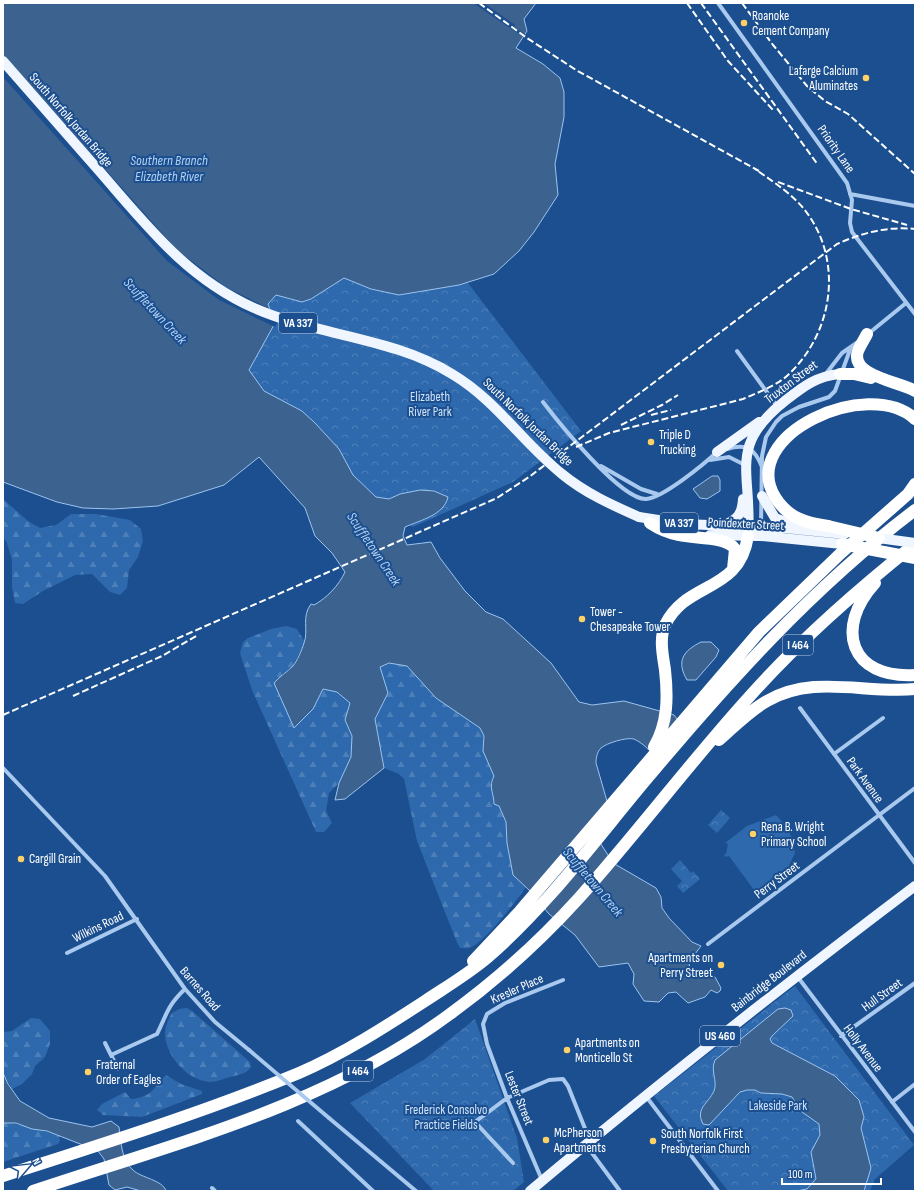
<svg xmlns="http://www.w3.org/2000/svg" width="918" height="1194" font-family="'Sofia Sans Condensed',sans-serif">
	<style>
		.forest { fill: url(#forest-firs) }
		.park { fill: url(#park-crowns) }
		.pitch { fill: #2e69ad }
		.water { fill: #3c6290; stroke: #9cc4f0 }
		.pier { fill: #1b4f8f }
		.lines { fill: none; stroke-linecap: round; stroke-linejoin: round }
		.minor { stroke: #a9c9ee; stroke-width: 4 }
		.primary { stroke: #f0f6ff; stroke-width: 10 }
		.motorway { stroke: #fff; stroke-width: 12 }
		.rail { stroke: #fff; stroke-width: 2; stroke-dasharray: 7 3; stroke-linecap: butt }
		.minor-bridge { stroke: #a9c9ee; stroke-width: 4 }
		.primary-bridge { stroke: #f0f6ff; stroke-width: 10 }
		.motorway-bridge { stroke: #fff; stroke-width: 12 }
		.poi-dot { fill: #ffd166; stroke: #1b4f8f; stroke-width: 1.5 }
		.labels { text-anchor: middle; dominant-baseline: central; stroke-width: 4; stroke-linejoin: round; paint-order: stroke }
		.shield { fill: #1b4f8f; stroke: #bbcadd; stroke-width: 1 }
		.shield-label { font-size: 12px; font-weight: bold; fill: #fff }
		.poi-label { font-size: 13px; fill: #fff; stroke: #1b4f8f; text-anchor: start }
		.street-label { font-size: 13px; fill: #fff; stroke: #1b4f8f }
		.park-label { font-size: 13px; fill: #cfe3fa; stroke: #1b4f8f }
		.water-label { font-size: 14px; font-style: italic; fill: #b5d3f5; stroke: #1b4f8f }
	</style>
	<defs>
		<pattern id="forest-firs" width="22" height="20" patternUnits="userSpaceOnUse"><rect width="22" height="20" fill="#2e69ad"/><path d="M5 1l3.5 6h-7zM16 11l3.5 6h-7z" fill="#4d80b9"/></pattern>
		<pattern id="park-crowns" width="20" height="18" patternUnits="userSpaceOnUse"><rect width="20" height="18" fill="#2e69ad"/><path d="M2 6a3 3 0 1 1 6 0M12 15a3 3 0 1 1 6 0" fill="none" stroke="#4d80b9"/></pattern>
	</defs>
	<rect width="100%" height="100%" fill="#1b4f8f"/>
	<path class="forest" d="M 3,499 L 28,521 L 40,528 L 56,525 L 71,514 L 96,514 L 130,520 L 141,529 L 143,541 L 138,557 L 129,570 L 127,588 L 120,595 L 110,592 L 92,574 L 75,575 L 43,591 L 23,604 L 15,603 L 12,587 L 12,560 L 7,543 L 3,537 Z
		M 286,626 L 297,629 L 305,642 L 293,666 L 282,674 L 285,707 L 294,728 L 313,709 L 323,689 L 337,692 L 350,703 L 345,720 L 352,736 L 351,757 L 339,783 L 329,793 L 326,811 L 332,823 L 324,832 L 316,832 L 252,690 L 240,653 L 243,642 L 248,638 L 271,629 Z
		M 389,663 L 407,666 L 436,698 L 480,728 L 484,736 L 483,751 L 494,776 L 491,782 L 494,796 L 506,822 L 507,843 L 513,875 L 526,887 C 517,900 483,945 469,948 C 467,949 463,948 460,948 L 456,940 L 417,841 L 404,779 L 399,774 L 384,768 L 375,719 L 388,693 L 380,667 Z
		M 187,1008 L 192,1011 L 250,1062 L 251,1067 C 246,1074 239,1075 230,1077 C 223,1079 216,1082 209,1082 C 187,1080 165,1055 165,1033 C 165,1027 169,1018 172,1013 L 179,1009 Z
		M 31,1018 L 40,1019 L 50,1031 L 50,1044 L 45,1057 L 35,1066 L 32,1074 L 22,1084 L 12,1089 L 3,1073 L 3,1032 L 12,1031 Z
		M 166,1075 L 181,1084 L 202,1091 L 202,1094 L 142,1117 L 103,1115 L 97,1110 L 102,1104 L 125,1092 L 131,1099 C 155,1096 152,1088 166,1075 Z
		M 3,1123 C 14,1123 21,1125 31,1128 C 41,1131 50,1132 59,1135 L 60,1141 L 58,1144 L 3,1162 Z"/>
	<path class="park" d="M 343,275 L 465,279 L 581,431 L 513,482 L 413,527 L 376,504 L 263,393 L 246,369 L 266,301 L 274,294 Z
		M 721,810 L 730,818 L 717,833 L 708,825 Z
		M 680,860 L 691,873 L 693,871 L 700,879 L 683,893 L 677,886 L 682,881 L 671,869 Z
		M 795,986 L 914,1145 L 875,1179 L 870,1191 L 728,1191 L 654,1096 Z
		M 475,1019 L 517,1138 L 524,1182 L 513,1191 L 434,1191 L 350,1103 L 425,1059 Z"/>
	<path class="pitch" d="M 776,815 L 786,826 L 793,840 L 795,853 L 783,879 L 759,897 L 729,856 L 725,857 L 724,854 L 726,854 L 728,844 L 725,843 L 747,826 Z"/>
	<path class="water" d="M 3,3 L 536,3 L 524,19 L 527,31 L 516,48 L 543,64 L 560,78 L 564,92 L 564,117 L 555,164 L 558,195 L 534,232 L 519,251 L 494,274 L 459,285 L 399,295 L 371,289 L 344,278 L 311,299 L 302,302 L 276,295 L 268,304 L 275,323 L 249,370 L 264,391 L 302,411 L 315,423 L 339,449 L 353,475 L 376,497 L 389,499 L 400,494 L 420,490 L 434,491 L 448,497 C 444,515 421,520 405,527 L 403,536 L 407,545 L 431,542 L 440,558 L 465,591 L 486,612 L 503,619 L 551,663 L 579,702 L 592,705 L 624,701 L 674,715 L 685,729 L 649,750 C 645,746 639,741 634,739 C 626,737 607,743 601,748 C 597,752 596,758 596,763 L 609,808 L 599,841 L 613,863 L 656,888 L 661,897 L 662,908 L 669,918 L 692,942 L 701,946 L 689,962 L 690,971 L 715,977 L 721,988 L 720,991 L 717,993 L 711,990 L 705,997 L 688,1003 L 676,992 L 668,993 L 659,1002 L 644,1001 L 633,984 L 634,974 L 628,963 L 599,967 L 575,935 L 549,914 L 529,890 L 513,875 L 507,843 L 506,822 L 499,806 L 494,804 C 494,793 488,787 494,776 L 483,751 L 484,736 L 480,728 L 436,698 L 407,666 L 389,663 L 380,667 L 388,693 L 375,719 L 384,768 L 345,799 L 335,800 L 339,783 L 351,757 L 352,736 L 345,720 L 350,703 L 337,692 L 323,689 L 313,709 L 294,728 L 274,683 C 280,676 287,672 293,666 C 297,661 302,650 304,643 C 309,630 301,617 311,604 L 314,605 C 327,598 339,585 345,572 L 332,553 L 315,536 L 305,508 L 259,457 L 224,485 L 158,506 L 113,509 L 83,508 L 57,502 L 3,482 Z
		M 712,476 L 718,476 L 720,480 L 720,491 L 707,499 L 700,498 L 693,489 Z
		M 701,642 L 711,642 L 719,650 L 716,657 L 696,680 L 687,680 C 676,661 683,651 701,642 Z
		M 785,1008 L 791,1010 L 793,1016 L 772,1036 L 770,1039 L 772,1043 L 835,1076 L 859,1100 L 864,1117 L 861,1128 L 871,1168 L 864,1191 L 796,1191 L 807,1189 L 816,1179 L 811,1152 L 820,1135 L 819,1124 L 802,1112 L 792,1097 L 782,1094 L 761,1093 L 755,1090 L 747,1090 L 740,1092 L 709,1125 L 703,1124 C 695,1108 708,1104 714,1091 C 718,1081 710,1071 715,1060 L 778,1009 Z
		M 3,1073 L 8,1084 L 20,1101 L 49,1118 L 92,1127 L 111,1121 L 119,1127 C 121,1141 121,1160 133,1170 C 141,1178 163,1180 166,1191 L 141,1191 L 127,1187 L 115,1190 L 109,1185 L 104,1159 L 98,1151 L 47,1131 L 32,1129 L 16,1123 L 3,1123 Z"/>
	<path class="pier" d="M 473,3 L 484,3 L 515,25 L 514,27 L 526,35 L 525,38 Z
		M 3,54 L 177,250 L 226,287 L 272,310 L 277,323 L 275,327 L 219,300 L 167,261 L 3,77 Z"/>
	<g class="lines">
		<path class="minor" d="M 718,3 L 847,183 L 852,200 L 850,223 L 852,232 L 915,314
			M 850,194 L 915,206
			M 868,334 L 906,303
			M 737,351 L 777,406
			M 825,375 L 842,353 L 858,342
			M 543,402 C 559,423 621,500 646,499 C 663,498 704,464 717,452
			M 727,449 C 747,443 755,449 762,467
			M 710,460 L 729,457 L 745,465
			M 601,466 L 641,489 L 657,494
			M 761,526 L 762,456 L 766,437 L 776,422 L 782,416 L 799,407 L 829,397 L 835,391 L 851,347
			M 800,708 L 915,863
			M 834,754 L 883,718
			M 3,768 L 105,876 L 185,989 L 215,1022 L 249,1050
			M 708,944 L 915,788
			M 67,953 L 137,919
			M 797,976 L 915,1132
			M 841,1036 L 915,983
			M 105,1043 L 118,1069
			M 111,1055 L 157,1034 C 167,1014 167,1006 185,989
			M 645,1095 L 718,1191
			M 892,1102 L 915,1084
			M 329,1118 L 416,1191
			M 298,1121 L 373,1191
			M 513,1163 L 475,1122 L 507,1098 L 549,1080 L 563,1079 L 568,1086 L 586,1131 L 589,1149 L 620,1191
			M 542,1180 L 507,1098 L 487,1044 L 483,1024 L 487,1014 L 505,1003 L 563,980
			M 212,1188 L 215,1191"/>
		<path class="primary" d="M 717,452 L 759,422
			M 762,496 L 775,518 L 793,525
			M 639,517 L 684,524 L 785,528 L 845,534
			M 724,525 C 738,519 742,514 743,499
			M 710,535 L 761,536 L 842,544
			M 748,536 C 753,472 726,447 786,400 C 804,386 817,376 840,374
			M 530,1191 C 655,1086 784,985 915,886"/>
		<path class="motorway" d="M 867,334 C 864,340 860,346 858,351 C 849,376 901,382 915,391
			M 840,374 L 854,374 L 871,378
			M 650,523 C 659,529 668,533 679,535 C 694,539 726,536 735,549 L 733,569
			M 828,526 C 806,523 788,518 775,497 C 738,435 868,376 915,419
			M 875,583 C 834,628 850,679 915,675
			M 719,740 C 734,727 749,711 767,701 C 814,674 864,694 915,689
			M 654,747 C 668,723 668,697 665,670 C 663,656 659,639 665,625 C 687,580 739,594 748,536
			M 473,961 L 520,911 L 759,632 L 841,553 L 908,494 L 915,484
			M 3,1176 C 102,1144 202,1113 299,1073 C 343,1054 385,1027 425,1001 C 446,987 468,974 487,958 C 547,906 594,842 645,781 C 727,683 812,588 915,510
			M 33,1191 C 176,1143 328,1105 450,1014 C 497,980 540,941 579,898 C 638,832 691,761 750,696 C 800,640 856,591 915,544"/>
		<path class="rail" d="M 479,3 L 527,38 L 576,70 L 759,171
			M 687,3 L 728,61 L 773,110
			M 701,3 L 818,165
			M 742,3 L 773,45 L 807,86 L 825,101 L 848,114 L 915,174
			M 778,182 L 851,209 L 907,225
			M 651,415 L 671,410
			M 621,425 L 662,405 L 678,395
			M 576,447 L 609,433 L 743,399 C 759,392 776,386 788,375 C 834,332 844,259 804,209 C 791,193 772,181 755,169
			M 73,696 L 162,656 L 198,635
			M 3,715 L 497,498 L 529,477 L 837,244 C 862,233 887,226 915,229"/>
		<path class="minor-bridge" d="M 249,1050 L 329,1118"/>
		<path class="primary-bridge" d="M 3,61 C 36,99 69,136 101,173 C 148,227 187,278 254,308 C 318,336 392,337 452,374 C 496,400 523,443 562,474 C 585,493 612,505 639,517
			M 871,537 L 915,543"/>
		<path class="motorway-bridge" d="M 828,526 L 879,538
			M 842,544 L 915,558"/>
	</g>
	<g class="poi-dot">
		<circle cx="744" cy="23" r="4"/>
		<circle cx="866" cy="78" r="4"/>
		<circle cx="651" cy="442" r="4"/>
		<circle cx="582" cy="619" r="4"/>
		<circle cx="753" cy="834" r="4"/>
		<circle cx="21" cy="859" r="4"/>
		<circle cx="721" cy="965" r="4"/>
		<circle cx="567" cy="1050" r="4"/>
		<circle cx="88" cy="1072" r="4"/>
		<circle cx="546" cy="1140" r="4"/>
		<circle cx="653" cy="1141" r="4"/>
	</g>
	<g class="labels">
		<g class="shield">
			<rect x="279" y="313" width="38" height="20" rx="3"/>
			<rect x="660" y="513" width="38" height="20" rx="3"/>
			<rect x="783" y="635" width="30" height="20" rx="3"/>
			<rect x="700" y="1026" width="40" height="20" rx="3"/>
			<rect x="343" y="1061" width="30" height="20" rx="3"/>
		</g>
		<g class="shield-label">
			<text x="298" y="323">VA 337</text>
			<text x="679" y="523">VA 337</text>
			<text x="798" y="645">I 464</text>
			<text x="720" y="1036">US 460</text>
			<text x="358" y="1071">I 464</text>
		</g>
		<g class="poi-label">
			<text x="752" y="16">Roanoke<tspan x="752" dy="15">Cement Company</tspan></text>
			<text x="858" y="71" text-anchor="end">Lafarge Calcium<tspan x="858" dy="15">Aluminates</tspan></text>
			<text x="659" y="435">Triple D<tspan x="659" dy="15">Trucking</tspan></text>
			<text x="590" y="612">Tower -<tspan x="590" dy="15">Chesapeake Tower</tspan></text>
			<text x="761" y="827">Rena B. Wright<tspan x="761" dy="15">Primary School</tspan></text>
			<text x="29" y="859">Cargill Grain</text>
			<text x="713" y="958" text-anchor="end">Apartments on<tspan x="713" dy="15">Perry Street</tspan></text>
			<text x="575" y="1043">Apartments on<tspan x="575" dy="15">Monticello St</tspan></text>
			<text x="96" y="1065">Fraternal<tspan x="96" dy="15">Order of Eagles</tspan></text>
			<text x="554" y="1133">McPherson<tspan x="554" dy="15">Apartments</tspan></text>
			<text x="661" y="1134">South Norfolk First<tspan x="661" dy="15">Presbyterian Church</tspan></text>
		</g>
		<g class="street-label">
			<text transform="translate(71 120) rotate(49)">South Norfolk Jordan Bridge</text>
			<text transform="translate(836 149) rotate(55)">Priority Lane</text>
			<text transform="translate(791 382) rotate(-37)">Truxton Street</text>
			<text transform="translate(528 422) rotate(44)">South Norfolk Jordan Bridge</text>
			<text transform="translate(746 524) rotate(3)">Poindexter Street</text>
			<text transform="translate(865 780) rotate(54)">Park Avenue</text>
			<text transform="translate(777 880) rotate(-37)">Perry Street</text>
			<text transform="translate(98 927) rotate(-26)">Wilkins Road</text>
			<text transform="translate(769 981) rotate(-38)">Bainbridge Boulevard</text>
			<text transform="translate(200 989) rotate(49)">Barnes Road</text>
			<text transform="translate(517 989) rotate(-24)">Kresler Place</text>
			<text transform="translate(882 995) rotate(-36)">Hull Street</text>
			<text transform="translate(863 1048) rotate(53)">Holly Avenue</text>
			<text transform="translate(519 1098) rotate(68)">Lester Street</text>
		</g>
		<g class="park-label">
			<text x="430" y="397">Elizabeth<tspan x="430" dy="15">River Park</tspan></text>
			<text x="778" y="1106">Lakeside Park</text>
			<text x="446" y="1110">Frederick Consolvo<tspan x="446" dy="15">Practice Fields</tspan></text>
		</g>
		<g class="water-label">
			<text x="169" y="160">Southern Branch<tspan x="169" dy="16">Elizabeth River</tspan></text>
			<text transform="translate(155 311) rotate(47)">Scuffletown Creek</text>
			<text transform="translate(374 549) rotate(56)">Scuffletown Creek</text>
			<text transform="translate(593 882) rotate(50)">Scuffletown Creek</text>
		</g>
	</g>
	<rect width="918" height="1194" fill="none" stroke="#ffffff" stroke-width="8"/>
	<g transform="translate(28 1166) rotate(62)" stroke="#1b4f8f" stroke-width="3" paint-order="stroke">
	<path d="M0-3L7 15L0 10L-7 15Z" fill="#ffffff"/>
	<text y="-6" font-size="11" font-weight="bold" text-anchor="middle" fill="#ffffff">N</text>
	</g>
	<path d="M782 1178v6h99v-6" fill="none" stroke="#ffffff" stroke-width="2"/>
	<text x="788" y="1178" font-size="12" fill="#ffffff" stroke="#1b4f8f" stroke-width="3" paint-order="stroke">100 m</text>
</svg>
